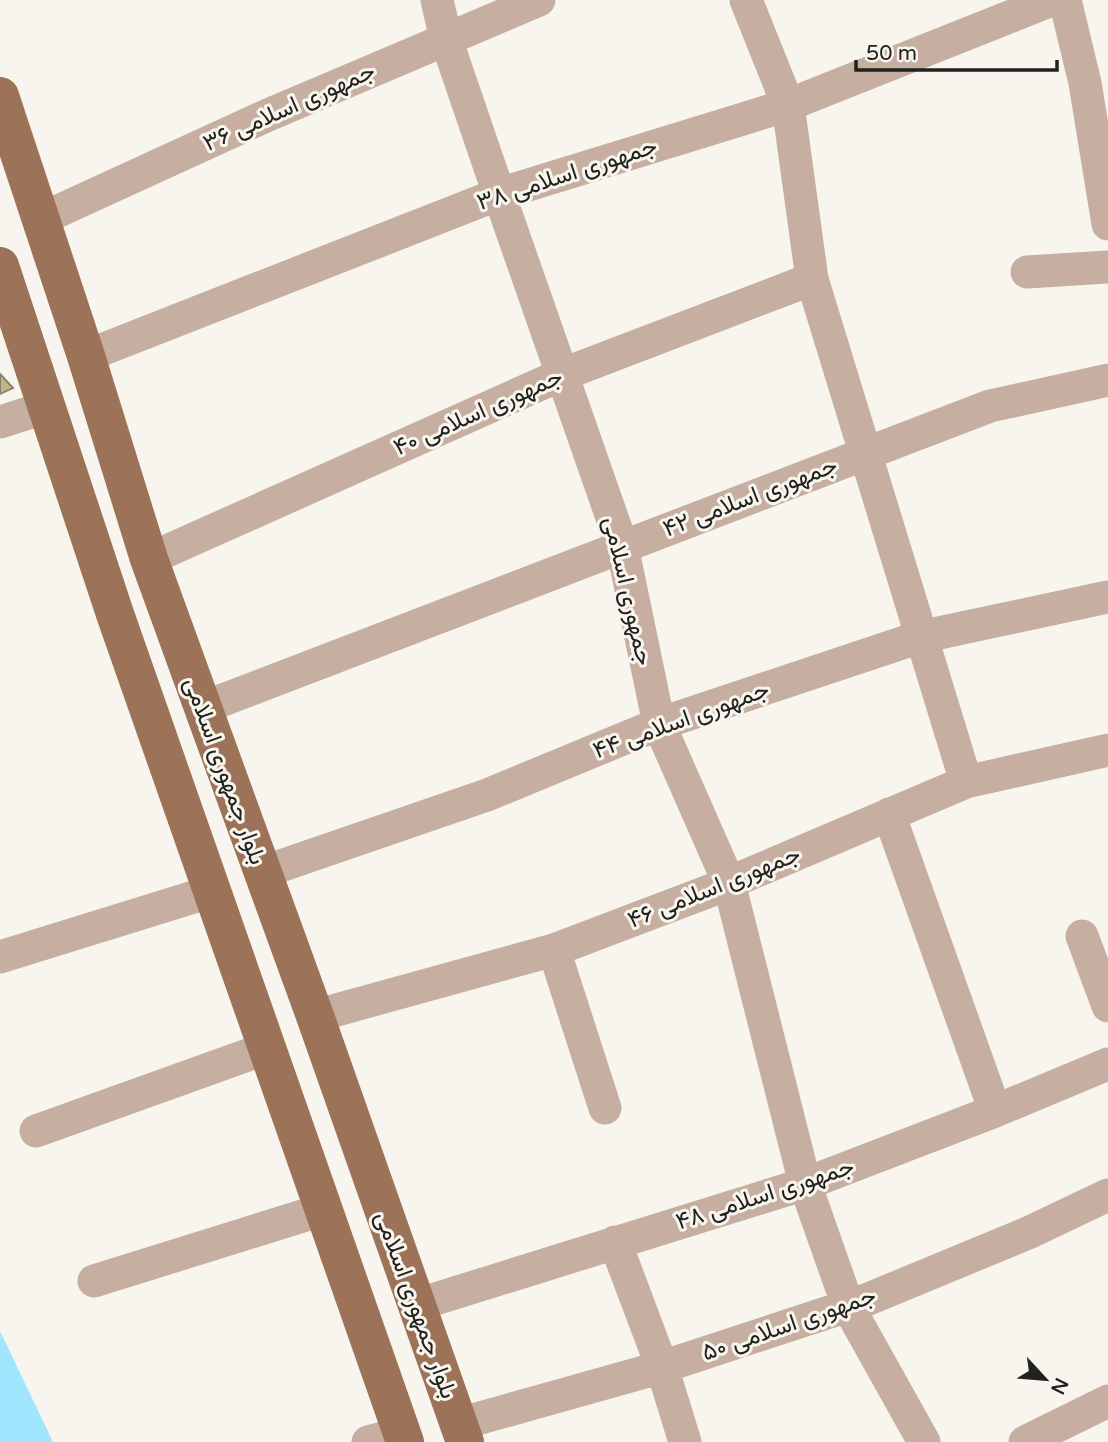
<svg xmlns="http://www.w3.org/2000/svg" width="1108" height="1442" font-family="'Varela Round',Vazirmatn,sans-serif">
	<style>
		.water { fill: #a1e6ff }
		.building { fill: #c6b77e; stroke: #84827b; stroke-width: 2 }
		.lines { fill: none; stroke-linecap: round; stroke-linejoin: round }
		.minor { stroke: #c6aea0; stroke-width: 33 }
		.major { stroke: #9c7258; stroke-width: 38 }
		.labels { text-anchor: middle; dominant-baseline: central; stroke-width: 6; stroke-linejoin: round; paint-order: stroke }
		.street-label { font-size: 24px; fill: #21211e; stroke: #f7f5ed }
	</style>
	<rect width="100%" height="100%" fill="#f7f5ed"/>
	<path class="water" d="M 0,1332 L 1,1333 L 53,1442 L 0,1442 Z"/>
	<path class="building" d="M 0,374 L 13,388 L 0,394 Z"/>
	<g class="lines">
		<path class="minor" d="M 437,0 L 446,39 L 499,194 L 622,546 L 659,724 L 729,883 L 805,1184 L 848,1306 L 924,1442
			M 746,0 L 788,105 L 812,279 L 966,782
			M 1065,0 L 1085,83 L 1108,224
			M 41,219 L 268,115 L 539,0
			M 1027,272 L 1108,267
			M 86,356 L 499,194 L 788,105 L 1052,0
			M 0,422 L 47,407
			M 149,559 L 561,375 L 812,279
			M 202,708 L 990,406 L 1108,380
			M 889,814 L 995,1111
			M 263,872 L 487,795 L 659,724 L 920,637 L 1108,597
			M 1082,936 L 1108,1006
			M 554,950 L 605,1108
			M 0,957 L 213,891
			M 315,1016 L 554,950 L 712,890 L 966,782 L 1108,750
			M 36,1131 L 267,1048
			M 615,1242 L 662,1367 L 685,1442
			M 94,1281 L 325,1209
			M 416,1305 L 805,1184 L 995,1111 L 1108,1064
			M 459,1424 L 662,1367 L 866,1300 L 1028,1233 L 1108,1195
			M 368,1442 L 402,1433
			M 1025,1442 L 1108,1401"/>
		<path class="major" d="M 0,96 L 86,356 L 149,559 L 315,1016 L 465,1442
			M 0,266 L 115,614 L 405,1442"/>
	</g>
	<g class="labels">
		<g class="street-label">
			<text transform="translate(289 107) rotate(-24)">جمهوری اسلامی ۳۶</text>
			<text transform="translate(567 174) rotate(-18)">جمهوری اسلامی ۳۸</text>
			<text transform="translate(478 412) rotate(-24)">جمهوری اسلامی ۴۰</text>
			<text transform="translate(750 497) rotate(-21)">جمهوری اسلامی ۴۲</text>
			<text transform="translate(628 591) rotate(77)">جمهوری اسلامی</text>
			<text transform="translate(681 720) rotate(-20)">جمهوری اسلامی ۴۴</text>
			<text transform="translate(225 771) rotate(70)">بلوار جمهوری اسلامی</text>
			<text transform="translate(714 887) rotate(-22)">جمهوری اسلامی ۴۶</text>
			<text transform="translate(765 1194) rotate(-18)">جمهوری اسلامی ۴۸</text>
			<text transform="translate(416 1305) rotate(70)">بلوار جمهوری اسلامی</text>
			<text transform="translate(789 1324) rotate(-19)">جمهوری اسلامی ۵۰</text>
		</g>
	</g>
	<g transform="translate(1045 1379) rotate(116)" stroke="#f7f5ed" stroke-width="5" paint-order="stroke">
	<path d="M0-5L12 26L0 18L-12 26Z" fill="#21211e"/>
	<text y="-10" font-size="19" font-weight="bold" text-anchor="middle" fill="#21211e">N</text>
	</g>
	<path d="M856 60v10h201v-10" fill="none" stroke="#21211e" stroke-width="3.5"/>
	<text x="866" y="60" font-size="21" fill="#21211e" stroke="#f7f5ed" stroke-width="5" paint-order="stroke">50 m</text>
</svg>
